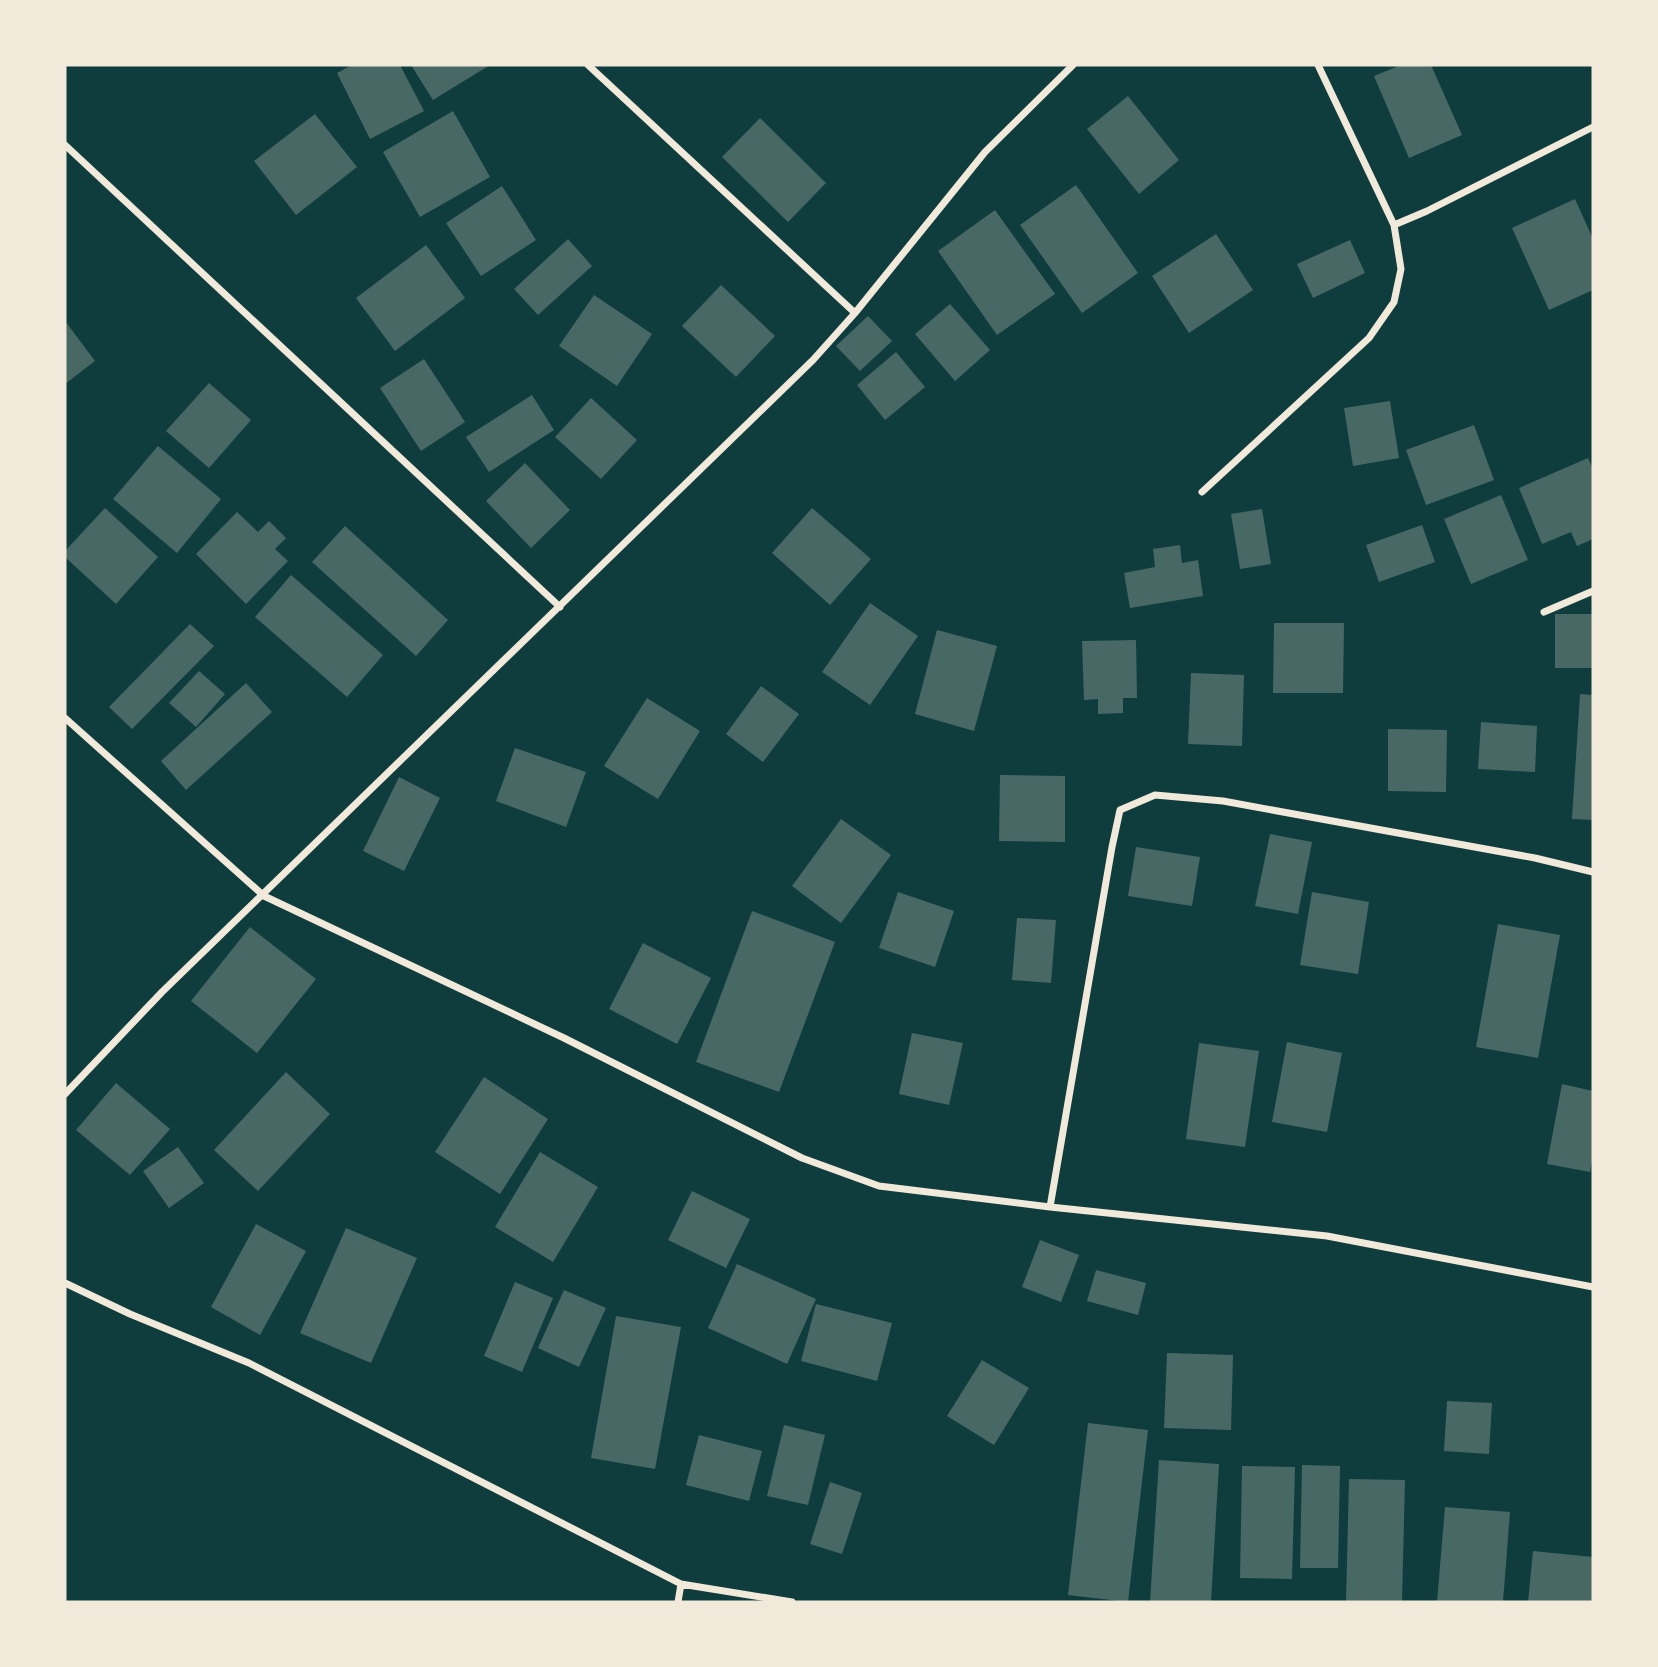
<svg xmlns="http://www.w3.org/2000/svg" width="1658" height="1667" font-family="'Nunito Sans',sans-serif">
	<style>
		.building { fill: #486865 }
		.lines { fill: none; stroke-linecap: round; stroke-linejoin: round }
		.minor { stroke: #f1e9da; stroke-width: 7 }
	</style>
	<rect width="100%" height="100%" fill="#0f3d3e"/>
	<path class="building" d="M 352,65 L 400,65 L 424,111 L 370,139 L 337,73 Z
		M 411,65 L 490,65 L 433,100 Z
		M 1401,65 L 1431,65 L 1462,135 L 1409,158 L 1374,76 Z
		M 1128,96 L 1179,160 L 1139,194 L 1087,129 Z
		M 453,111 L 490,177 L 420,217 L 383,152 Z
		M 315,114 L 357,167 L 296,215 L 254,161 Z
		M 760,118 L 826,183 L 788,222 L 722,157 Z
		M 1076,185 L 1138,273 L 1082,313 L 1020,225 Z
		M 502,186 L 536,240 L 481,276 L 446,223 Z
		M 1575,199 L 1593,239 L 1593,290 L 1549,310 L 1512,228 Z
		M 995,210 L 1055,294 L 997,335 L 938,251 Z
		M 1216,234 L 1253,290 L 1189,333 L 1152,276 Z
		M 568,239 L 592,266 L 538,315 L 514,289 Z
		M 1350,240 L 1365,273 L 1313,298 L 1297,264 Z
		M 426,245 L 465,298 L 395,351 L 356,298 Z
		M 721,285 L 775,336 L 736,377 L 682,326 Z
		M 594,295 L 652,334 L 617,386 L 559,346 Z
		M 950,304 L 990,350 L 955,381 L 915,334 Z
		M 868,316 L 892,341 L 860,371 L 836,346 Z
		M 65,321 L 95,361 L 65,384 Z
		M 896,352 L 925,387 L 885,420 L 857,385 Z
		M 424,359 L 465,422 L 421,451 L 380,388 Z
		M 209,383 L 251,420 L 209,468 L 166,431 Z
		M 532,395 L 554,430 L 489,472 L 466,437 Z
		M 591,398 L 637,440 L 601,479 L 555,437 Z
		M 1390,401 L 1399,458 L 1353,466 L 1344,408 Z
		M 1474,425 L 1494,480 L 1426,505 L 1406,450 Z
		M 158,446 L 221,499 L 177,553 L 113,499 Z
		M 1588,458 L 1593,469 L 1593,539 L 1577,546 L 1571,532 L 1542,544 L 1519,488 Z
		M 525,463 L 570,510 L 531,548 L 486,501 Z
		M 1501,495 L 1528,560 L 1471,584 L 1444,519 Z
		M 105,508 L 158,557 L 116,604 L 65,557 L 65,551 Z
		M 812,508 L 871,559 L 830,605 L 772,553 Z
		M 1262,509 L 1271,564 L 1240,569 L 1231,514 Z
		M 237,512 L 258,532 L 269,521 L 286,538 L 275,549 L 288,561 L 246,604 L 196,554 Z
		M 1422,525 L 1435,562 L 1379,582 L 1366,545 Z
		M 345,526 L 448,620 L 416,656 L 312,562 Z
		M 1180,545 L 1182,563 L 1198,560 L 1203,596 L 1130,608 L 1124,573 L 1155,567 L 1153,549 Z
		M 291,575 L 383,655 L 347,697 L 255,617 Z
		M 870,603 L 918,636 L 870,705 L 822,672 Z
		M 1555,614 L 1593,614 L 1593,668 L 1555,668 Z
		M 1274,623 L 1344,623 L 1343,693 L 1273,693 Z
		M 190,624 L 214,646 L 132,729 L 109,707 Z
		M 937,630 L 997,646 L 974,731 L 915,714 Z
		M 1136,640 L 1137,698 L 1123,698 L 1123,713 L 1098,714 L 1098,699 L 1084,700 L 1082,641 Z
		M 199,671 L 225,694 L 196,727 L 169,703 Z
		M 1191,673 L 1244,675 L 1242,746 L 1188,744 Z
		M 246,683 L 272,712 L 186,790 L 161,761 Z
		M 761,686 L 799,714 L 763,762 L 726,734 Z
		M 1580,694 L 1593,695 L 1593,820 L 1572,819 Z
		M 647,698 L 700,731 L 658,799 L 604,766 Z
		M 1481,722 L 1537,726 L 1535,772 L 1478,769 Z
		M 1388,729 L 1447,730 L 1446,792 L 1388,791 Z
		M 515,748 L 586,772 L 566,827 L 496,801 Z
		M 1000,775 L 1065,776 L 1065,842 L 999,841 Z
		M 399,777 L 440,798 L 404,871 L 363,851 Z
		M 841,819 L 891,855 L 841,923 L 792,886 Z
		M 1270,834 L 1312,842 L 1298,914 L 1255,906 Z
		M 1136,847 L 1200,857 L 1192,906 L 1128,896 Z
		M 898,892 L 954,911 L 935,967 L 879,948 Z
		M 1312,892 L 1369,902 L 1358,974 L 1300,965 Z
		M 752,911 L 835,942 L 779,1092 L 696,1062 Z
		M 1017,918 L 1056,920 L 1051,983 L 1012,980 Z
		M 1498,924 L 1560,935 L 1538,1058 L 1476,1047 Z
		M 250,927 L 316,979 L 257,1053 L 191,1001 Z
		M 643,943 L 711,978 L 677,1044 L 609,1009 Z
		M 912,1033 L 963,1043 L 949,1105 L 899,1094 Z
		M 1287,1042 L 1342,1053 L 1327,1132 L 1272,1122 Z
		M 1199,1043 L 1259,1051 L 1245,1147 L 1186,1139 Z
		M 286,1072 L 330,1114 L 258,1191 L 214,1150 Z
		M 484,1077 L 548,1119 L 500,1194 L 435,1152 Z
		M 116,1083 L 170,1129 L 130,1175 L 76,1130 Z
		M 1562,1084 L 1593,1091 L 1593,1155 L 1590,1172 L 1547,1164 Z
		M 178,1147 L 204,1183 L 169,1208 L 143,1171 Z
		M 540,1152 L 598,1187 L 553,1262 L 495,1227 Z
		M 692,1191 L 750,1219 L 726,1268 L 668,1240 Z
		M 256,1224 L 306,1251 L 260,1335 L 211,1307 Z
		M 346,1228 L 417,1258 L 371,1363 L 300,1333 Z
		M 1040,1240 L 1079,1255 L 1061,1302 L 1022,1287 Z
		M 737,1264 L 816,1299 L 787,1364 L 708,1328 Z
		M 1096,1270 L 1146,1283 L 1138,1315 L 1087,1301 Z
		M 515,1282 L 553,1298 L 522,1372 L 484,1356 Z
		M 564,1290 L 606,1308 L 579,1367 L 538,1348 Z
		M 816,1304 L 892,1323 L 877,1381 L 801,1361 Z
		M 616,1316 L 681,1327 L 655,1469 L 591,1458 Z
		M 1167,1353 L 1233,1355 L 1231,1430 L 1164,1428 Z
		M 982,1360 L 1029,1388 L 994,1445 L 947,1416 Z
		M 1447,1401 L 1492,1403 L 1489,1454 L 1444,1451 Z
		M 1088,1423 L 1148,1430 L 1128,1602 L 1068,1595 Z
		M 784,1425 L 825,1435 L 808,1505 L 767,1496 Z
		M 699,1435 L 762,1451 L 749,1501 L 686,1485 Z
		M 1159,1460 L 1219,1464 L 1211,1602 L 1150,1602 Z
		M 1302,1465 L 1340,1466 L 1338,1568 L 1300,1568 Z
		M 1242,1466 L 1295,1467 L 1292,1579 L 1240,1578 Z
		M 1349,1479 L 1405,1480 L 1402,1602 L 1346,1602 Z
		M 830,1482 L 862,1493 L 842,1554 L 810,1544 Z
		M 1445,1507 L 1510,1512 L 1503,1602 L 1437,1602 Z
		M 1533,1551 L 1593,1557 L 1592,1602 L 1528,1602 Z"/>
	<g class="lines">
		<path class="minor" d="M 588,65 L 855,313
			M 1318,65 L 1394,225 L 1427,211 L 1593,127
			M 65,145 L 560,607
			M 1202,492 L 1369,338 L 1394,302 L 1401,269 L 1394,225
			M 1544,612 L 1593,591
			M 65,718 L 264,896 L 564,1038 L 802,1158 L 879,1186 L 1050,1207 L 1327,1236 L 1593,1287
			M 65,1094 L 162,992 L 813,360 L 855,313 L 985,152 L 1073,65
			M 1050,1207 L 1112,847 L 1120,810 L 1155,795 L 1223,801 L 1535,858 L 1593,872
			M 65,1283 L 130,1314 L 249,1363 L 681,1584 L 792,1602
			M 678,1602 L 681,1584"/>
	</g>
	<rect width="1658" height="1667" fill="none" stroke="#f1e9da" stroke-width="133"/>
</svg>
